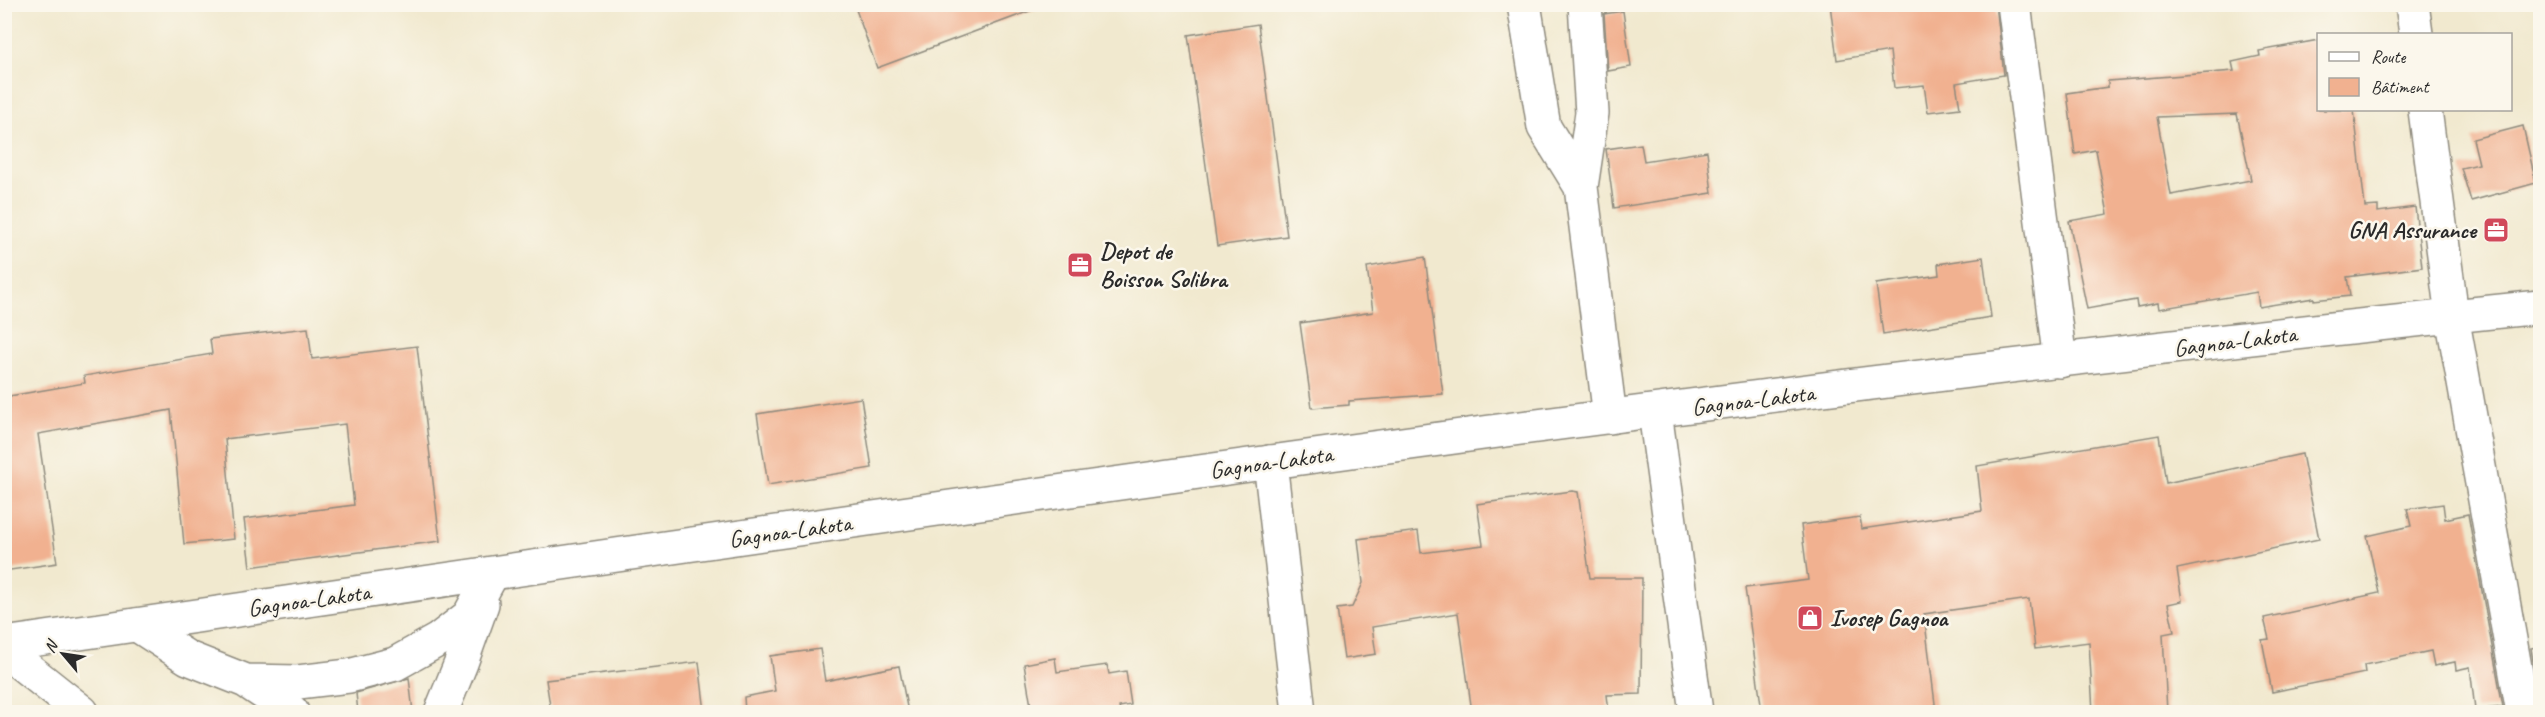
<svg xmlns="http://www.w3.org/2000/svg" width="2545" height="717" font-family="Caveat,sans-serif">
	<style>
		.building { fill: #f1b190; fill-rule: evenodd }
		.lines { fill: none; stroke-linecap: round; stroke-linejoin: round }
		.minor-casing { stroke: #8e8a7d; stroke-width: 36 }
		.major-casing { stroke: #8e8a7d; stroke-width: 36 }
		.minor { stroke: #fff; stroke-width: 33 }
		.major { stroke: #fff; stroke-width: 33 }
		.labels { text-anchor: middle; dominant-baseline: central; stroke-width: 5; stroke-linejoin: round; paint-order: stroke }
		.poi-label { font-size: 24px; font-weight: bold; fill: #2b2b2b; stroke: #fbf7ec; text-anchor: start }
		.street-label { font-size: 24px; fill: #2b2b2b; stroke: #fbf7ec }
	</style>
	<rect width="100%" height="100%" fill="#fbf7ec"/>
	<filter id="ink" filterUnits="userSpaceOnUse"><feTurbulence type="fractalNoise" baseFrequency=".0167" numOctaves="2"/><feDisplacementMap in="SourceGraphic" scale="12" xChannelSelector="R" yChannelSelector="G"/><feConvolveMatrix kernelMatrix="1 2 1 2 8 2 1 2 1" color-interpolation-filters="sRGB"/></filter>
	<filter id="wash" filterUnits="userSpaceOnUse"><feTurbulence type="fractalNoise" baseFrequency=".008" numOctaves="4" result="noise"/><feDisplacementMap in="SourceGraphic" scale="24" xChannelSelector="R" yChannelSelector="G"/><feGaussianBlur stdDeviation="1.35" result="paint"/><feColorMatrix in="noise" values="0 0 0 0 0 0 0 0 0 0 0 0 0 0 0 0 0 1.4 0 .05"/><feComposite in="paint" operator="in"/></filter>
	<g filter="url(#wash)">
		<rect width="100%" height="100%" fill="#f1e9cf"/>
		<g id="blocks">
			<path class="building" d="M 854,4 L 1037,4 L 1038,8 L 877,68 Z
				M 1830,4 L 1996,4 L 2004,75 L 1956,83 L 1960,108 L 1928,112 L 1924,85 L 1894,88 L 1890,51 L 1837,60 Z
				M 1623,11 L 1631,67 L 1608,71 L 1604,14 Z
				M 1258,24 L 1287,236 L 1217,246 L 1188,35 Z
				M 2319,40 L 2319,110 L 2354,110 L 2365,207 L 2378,206 L 2378,212 L 2415,207 L 2422,267 L 2347,277 L 2350,296 L 2314,300 L 2314,298 L 2259,307 L 2257,292 L 2159,309 L 2158,303 L 2137,307 L 2136,300 L 2087,309 L 2069,221 L 2108,214 L 2096,150 L 2075,154 L 2067,93 L 2108,87 L 2108,81 L 2234,71 L 2232,62 L 2260,56 L 2259,51 ZM 2237,114 L 2251,180 L 2171,195 L 2157,117 Z
				M 2523,126 L 2536,183 L 2471,201 L 2461,168 L 2479,164 L 2473,139 Z
				M 1641,144 L 1644,161 L 1707,151 L 1712,193 L 1614,208 L 1606,149 Z
				M 1425,257 L 1443,394 L 1349,401 L 1349,405 L 1312,408 L 1300,323 L 1373,312 L 1367,267 Z
				M 1983,257 L 1991,317 L 1883,334 L 1876,284 L 1939,275 L 1938,264 Z
				M 308,328 L 312,359 L 417,346 L 440,541 L 250,567 L 244,519 L 354,505 L 345,424 L 225,439 L 234,539 L 184,544 L 171,410 L 38,434 L 57,563 L 4,571 L 4,397 L 85,383 L 84,376 L 212,354 L 210,339 Z
				M 861,398 L 872,468 L 768,485 L 757,414 Z
				M 2159,435 L 2166,483 L 2302,454 L 2319,539 L 2177,569 L 2182,601 L 2168,604 L 2174,632 L 2163,634 L 2167,712 L 2093,712 L 2089,642 L 2035,649 L 2029,599 L 1924,614 L 1936,712 L 1762,712 L 1745,588 L 1808,580 L 1801,525 L 1860,517 L 1862,529 L 1982,511 L 1977,466 Z
				M 1572,491 L 1578,492 L 1590,578 L 1642,578 L 1641,694 L 1607,695 L 1609,712 L 1472,712 L 1458,613 L 1372,627 L 1376,654 L 1344,659 L 1337,609 L 1352,607 L 1363,583 L 1358,539 L 1418,531 L 1421,553 L 1483,545 L 1477,504 Z
				M 2443,504 L 2445,519 L 2468,514 L 2503,707 L 2475,710 L 2470,667 L 2456,670 L 2455,662 L 2434,666 L 2431,651 L 2364,665 L 2365,673 L 2272,692 L 2262,640 L 2269,639 L 2264,618 L 2379,593 L 2367,536 L 2411,526 L 2407,509 Z
				M 2541,646 L 2541,703 L 2540,703 L 2531,648 Z
				M 820,649 L 825,681 L 899,666 L 908,712 L 745,712 L 744,697 L 775,691 L 770,656 Z
				M 1055,658 L 1057,672 L 1107,665 L 1109,674 L 1126,671 L 1131,705 L 1119,707 L 1120,712 L 1032,712 L 1024,664 Z
				M 699,662 L 705,712 L 551,712 L 546,680 Z
				M 409,678 L 413,712 L 358,712 L 356,693 Z"/>
		</g>
	</g>
	<g filter="url(#ink)">
		<use href="#blocks" fill-opacity="0" stroke="#8e8a7d" stroke-width="1.5"/>
		<g class="lines">
			<g class="minor-casing">
				<path id="minor" d="M 1524,4 L 1544,127 L 1581,187
					M 1585,4 L 1592,113 L 1581,187 L 1610,417
					M 2014,4 L 2060,361
					M 2412,4 L 2416,34
					M 2425,110 L 2452,316 L 2523,712
					M 1655,412 L 1696,712
					M 1270,462 L 1299,712
					M 137,625 L 188,658 L 246,681 L 298,682 L 349,676 L 395,664 L 438,640 L 469,616 L 492,574
					M 4,650 L 82,712
					M 246,681 L 292,712
					M 441,712 L 461,663 L 482,604"/>
			</g>
			<g class="major-casing">
				<path id="major" d="M 4,644 C 848,522 1692,393 2540,307"/>
			</g>
			<use href="#minor" class="minor"/>
			<use href="#major" class="major"/>
		</g>
	</g>
	<defs>
		<g id="office-square" transform="scale(1.35)"><rect x="-9" y="-9" width="18" height="18" rx="4" fill="#d1495b" stroke="#fbf7ec"/><path d="M-6-3h4V-5.5h4V-3h4V5H-6ZM-1-4.5V-3h2v-1.5ZM-6 0V1H6V0Z" fill="#fff"/></g>
		<g id="shop-square" transform="scale(1.35)"><rect x="-9" y="-9" width="18" height="18" rx="4" fill="#d1495b" stroke="#fbf7ec"/><path d="M-5-2.5h2.3a2.7 3.5 0 0 1 5.4 0H5L5.5 6h-11ZM-1.5-2.5h3a1.5 2.3 0 0 0-3 0Z" fill="#fff"/></g>
	</defs>
	<g fill-rule="evenodd">
		<use href="#office-square" x="2496" y="230"/>
		<use href="#office-square" x="1080" y="265"/>
		<use href="#shop-square" x="1810" y="618"/>
	</g>
	<g class="labels">
		<g class="poi-label">
			<text x="2476" y="230" text-anchor="end">GNA Assurance</text>
			<text x="1100" y="251">Depot de<tspan x="1100" dy="28">Boisson Solibra</tspan></text>
			<text x="1830" y="618">Ivosep Gagnoa</text>
		</g>
		<g class="street-label">
			<text transform="translate(2235 341) rotate(-7)">Gagnoa-Lakota</text>
			<text transform="translate(1753 400) rotate(-7)">Gagnoa-Lakota</text>
			<text transform="translate(1271 462) rotate(-8)">Gagnoa-Lakota</text>
			<text transform="translate(790 531) rotate(-8)">Gagnoa-Lakota</text>
			<text transform="translate(309 600) rotate(-8)">Gagnoa-Lakota</text>
		</g>
	</g>
	<rect width="2545" height="717" fill="none" stroke="#fbf7ec" stroke-width="24"/>
	<rect x="2317" y="33" width="195" height="78" fill="#fbf7ec" stroke="#a8a59f" stroke-width="1.5"/>
	<rect x="2329" y="52" width="30" height="9" fill="#ffffff" stroke="#a8a59f" stroke-width="1.5"/>
	<text x="2371" y="63" font-size="18" fill="#2b2b2b">Route</text>
	<rect x="2329" y="78" width="30" height="18" fill="#f1b190" stroke="#a8a59f" stroke-width="1.5"/>
	<text x="2371" y="93" font-size="18" fill="#2b2b2b">Bâtiment</text>
	<g transform="translate(63 654) rotate(299)" stroke="#fbf7ec" stroke-width="4.5" paint-order="stroke">
	<path d="M0-4.5L10 22L0 15L-10 22Z" fill="#2b2b2b"/>
	<text y="-9" font-size="16" font-weight="bold" text-anchor="middle" fill="#2b2b2b">N</text>
	</g>
</svg>
